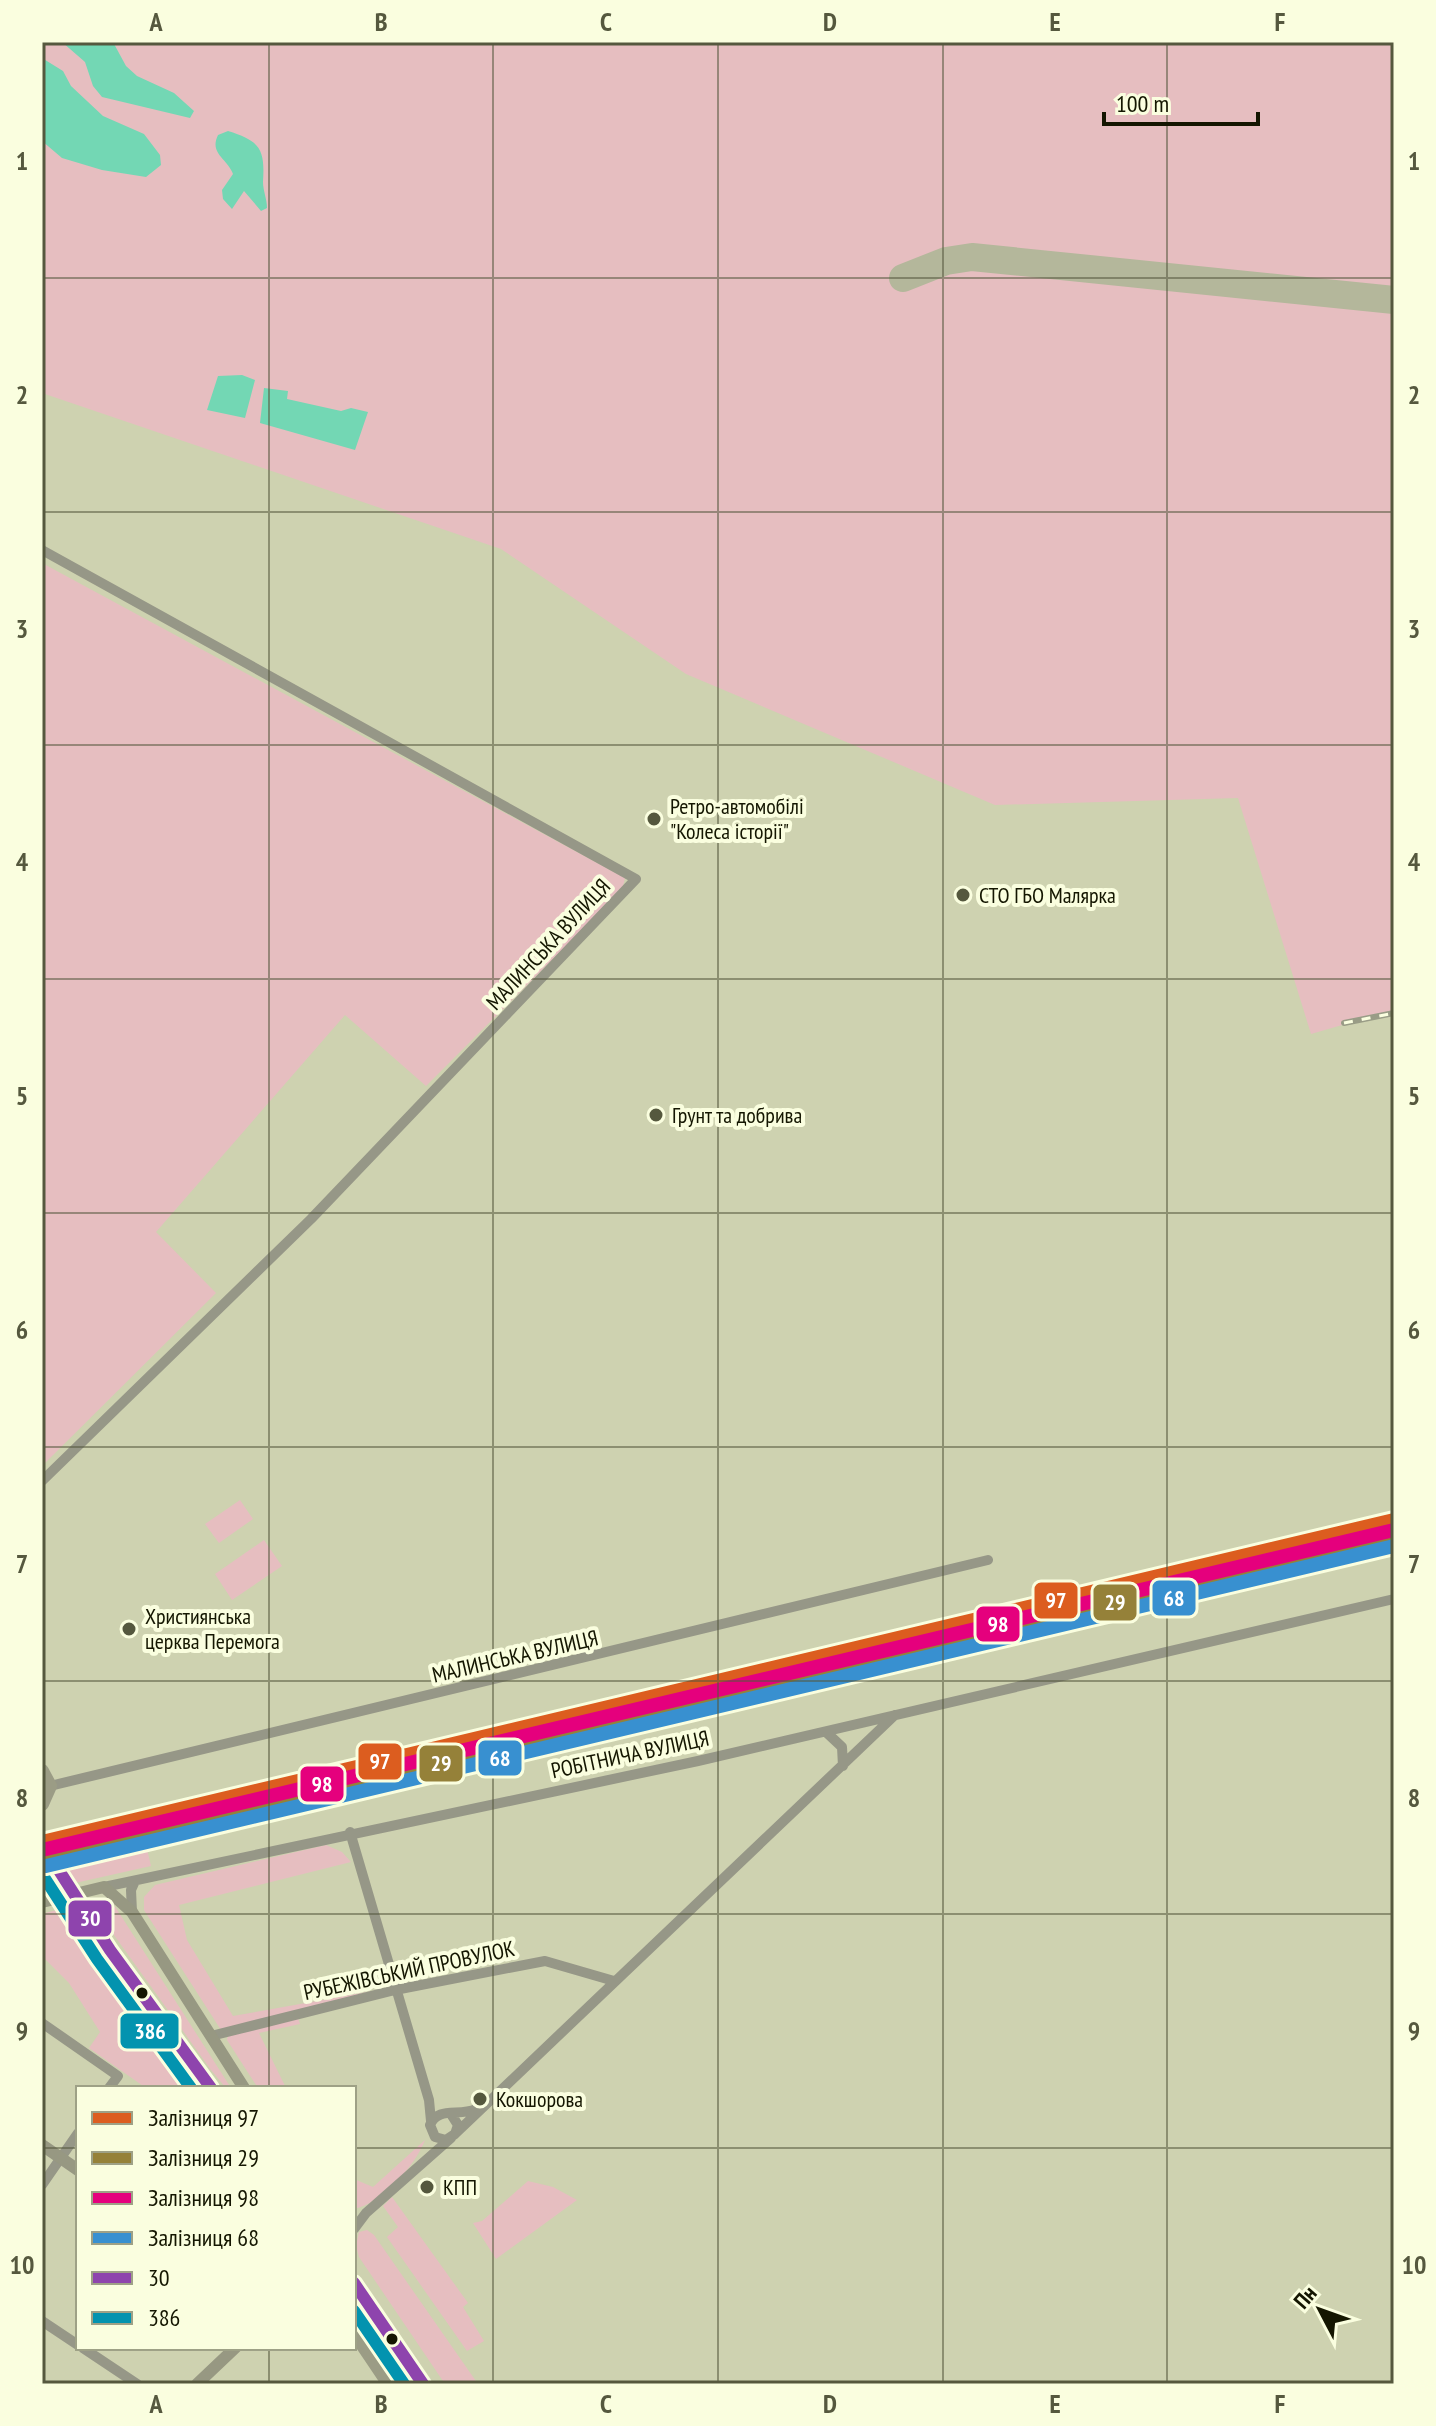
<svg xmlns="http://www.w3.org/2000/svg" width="1436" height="2426" font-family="'PT Sans Narrow',sans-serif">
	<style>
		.green { fill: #e6bec0 }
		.water { fill: #73d7b4 }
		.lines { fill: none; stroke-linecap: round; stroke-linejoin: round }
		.taxiway { stroke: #b4b79b; stroke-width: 28 }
		.minor { stroke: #969787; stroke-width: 10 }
		.major { stroke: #979882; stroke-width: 12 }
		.highway { stroke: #9b9c85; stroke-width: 14 }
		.rail-casing { stroke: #999c86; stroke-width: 6 }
		.rail { stroke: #fafedf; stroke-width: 3; stroke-dasharray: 9; stroke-linecap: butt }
		.bus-1-casing { stroke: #fafedf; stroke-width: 18 }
		.bus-2-casing { stroke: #fafedf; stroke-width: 18 }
		.bus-1 { stroke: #8e44ad; stroke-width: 12 }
		.bus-2 { stroke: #0393af; stroke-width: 12 }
		.rail-1-casing { stroke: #fafedf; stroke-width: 20 }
		.rail-2-casing { stroke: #fafedf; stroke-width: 20 }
		.rail-3-casing { stroke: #fafedf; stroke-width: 20 }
		.rail-4-casing { stroke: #fafedf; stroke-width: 20 }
		.rail-1 { stroke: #dc5d1f; stroke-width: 14 }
		.rail-2 { stroke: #958139; stroke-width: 14 }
		.rail-3 { stroke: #e5007d; stroke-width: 14 }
		.rail-4 { stroke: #3890d0; stroke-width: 14 }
		.grid { fill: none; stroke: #55583e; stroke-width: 2; stroke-opacity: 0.55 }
		.poi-dot { fill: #55583e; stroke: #fafedf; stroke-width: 3 }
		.bus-dot { fill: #141601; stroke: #fafedf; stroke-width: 3 }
		.labels { text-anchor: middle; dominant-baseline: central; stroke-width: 8; stroke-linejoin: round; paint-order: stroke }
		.poi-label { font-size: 22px; fill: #141601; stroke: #fafedf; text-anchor: start }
		.street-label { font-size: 22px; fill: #141601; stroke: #fafedf }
		.line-badge { stroke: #fafedf; stroke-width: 3 }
		.badge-label { font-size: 22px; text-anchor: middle; font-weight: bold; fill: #fff }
		.neatline { fill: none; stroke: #55583e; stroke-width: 3 }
		.grid-label { font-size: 26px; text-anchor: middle; font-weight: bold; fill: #55583e }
	</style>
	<rect width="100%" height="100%" fill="#ced2b0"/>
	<path class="green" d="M 42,42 L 1394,42 L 1394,1010 L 1311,1034 L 1238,798 L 995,805 L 686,674 L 501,549 L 42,393 Z
		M 42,563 L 625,878 L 622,890 L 426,1086 L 345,1015 L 156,1232 L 216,1293 L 42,1466 Z
		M 240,1500 L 253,1519 L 219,1543 L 205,1524 Z
		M 264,1540 L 282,1566 L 232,1600 L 215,1574 Z
		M 143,1832 L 151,1866 L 75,1883 L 54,1854 Z
		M 326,1845 L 342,1852 L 351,1862 L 179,1905 L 187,1940 L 233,2016 L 384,1989 L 221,2030 L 144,1910 L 144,1897 L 155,1885 Z
		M 88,1899 L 106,1900 L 116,1908 L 231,2088 L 226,2088 L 211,2070 Z
		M 60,1909 L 180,2088 L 146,2088 L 89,2048 L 100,2032 L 69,1983 L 42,1956 L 42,1914 Z
		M 298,2018 L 300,2024 L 259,2033 L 286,2088 L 258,2088 L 227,2040 L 228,2035 Z
		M 425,2140 C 415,2166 382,2203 354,2209 L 354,2179 L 373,2187 Z
		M 528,2181 L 553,2187 L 577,2200 L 496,2259 L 473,2223 L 482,2221 Z
		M 392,2197 L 468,2303 L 463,2307 L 484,2341 L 467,2351 L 387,2237 L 398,2227 L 383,2206 Z
		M 367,2230 L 374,2235 L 478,2384 L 445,2384 L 359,2257 L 356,2246 L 359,2232 Z"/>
	<path class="water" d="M 62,42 L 113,42 L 126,66 L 137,76 L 174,93 L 194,111 L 190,118 L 102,97 L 93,86 L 85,62 Z
		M 42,58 L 63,71 L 71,86 L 103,116 L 144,134 L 160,155 L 161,165 L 146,177 L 102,170 L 62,158 L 42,141 Z
		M 228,131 C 261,141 265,150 263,182 C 263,191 267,199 267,208 L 261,211 L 244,191 L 232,209 L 223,199 L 222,190 L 233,174 C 227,158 209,154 218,135 Z
		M 242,375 L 255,380 L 245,418 L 207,410 L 218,376 Z
		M 264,388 L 288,391 L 287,399 L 341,411 L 351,408 L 368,412 L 355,450 L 260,423 Z"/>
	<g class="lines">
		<path class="taxiway" d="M 903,278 L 946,261 L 972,257 L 1394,300"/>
		<path class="minor" d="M 42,550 L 636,879 L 311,1219 L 42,1481
			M 826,1732 L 842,1747 L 843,1766
			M 50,1786 L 988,1560
			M 350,1832 L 429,2100 L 431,2121
			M 104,1887 L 698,1761 L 1394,1599
			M 132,1912 L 131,1890 L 135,1881
			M 42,2023 L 118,2076 L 109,2088
			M 211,2036 L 395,1990 L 545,1961 L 614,1981
			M 451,2114 L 458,2125 L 455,2134 L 446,2140 L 435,2137 L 430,2125 C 438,2106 459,2117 476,2109
			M 455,2134 L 895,1715
			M 42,2185 L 78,2133
			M 354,2229 L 366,2213 L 451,2138
			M 42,2321 L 78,2345
			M 83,2348 L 137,2384"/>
		<path class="major" d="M 42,1902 L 104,1887 L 132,1912 L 244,2088
			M 42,2145 L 78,2170
			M 197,2384 L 235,2348"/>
		<path class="highway" d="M 42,1771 L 50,1786 L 42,1804
			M 42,1844 L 110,1950 L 211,2088
			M 42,1868 L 189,2088
			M 354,2283 L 423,2384
			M 354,2332 L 389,2384"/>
		<g class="rail-casing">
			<path id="rail" d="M 1344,1023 L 1394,1013"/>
		</g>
		<use href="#rail" class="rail"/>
		<g class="bus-1-casing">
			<path id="bus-1" d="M 42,1844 L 110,1950 L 211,2088
				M 354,2283 L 423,2384"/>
		</g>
		<g class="bus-2-casing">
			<path id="bus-2" d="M 42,1874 L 97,1959 L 191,2088
				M 354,2311 L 404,2384"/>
		</g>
		<use href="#bus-1" class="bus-1"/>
		<use href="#bus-2" class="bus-2"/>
		<g class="rail-1-casing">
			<path id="rail-1" d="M 42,1842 L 1394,1520"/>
		</g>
		<g class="rail-2-casing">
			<path id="rail-2" d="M 46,1858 L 1394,1536"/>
		</g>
		<g class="rail-3-casing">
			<path id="rail-3" d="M 42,1850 L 1394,1530"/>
		</g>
		<g class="rail-4-casing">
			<path id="rail-4" d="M 46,1866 L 1394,1546"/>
		</g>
		<use href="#rail-1" class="rail-1"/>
		<use href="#rail-2" class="rail-2"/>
		<use href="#rail-3" class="rail-3"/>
		<use href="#rail-4" class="rail-4"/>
	</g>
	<path class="grid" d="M 269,42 L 269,2088M 493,42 L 493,2384M 718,42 L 718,2384M 943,42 L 943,2384M 1167,42 L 1167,2384M 42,278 L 1394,278M 42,512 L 1394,512M 42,745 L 1394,745M 42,979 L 1394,979M 42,1213 L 1394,1213M 42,1447 L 1394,1447M 42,1681 L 1394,1681M 42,1914 L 1394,1914M 42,2148 L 78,2148M 354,2148 L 1394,2148M 269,2348 L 269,2384"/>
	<g class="poi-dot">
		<circle cx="654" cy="819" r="8"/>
		<circle cx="963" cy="895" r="8"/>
		<circle cx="656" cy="1115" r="8"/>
		<circle cx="129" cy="1629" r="8"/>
		<circle cx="480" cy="2099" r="8"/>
		<circle cx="427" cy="2187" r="8"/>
	</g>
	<g class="bus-dot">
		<circle cx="142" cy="1993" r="7"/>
		<circle cx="392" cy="2339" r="7"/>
	</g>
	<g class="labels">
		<g class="poi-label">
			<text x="670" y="806">Ретро-автомобілі<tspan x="670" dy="25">"Колеса історії"</tspan></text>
			<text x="979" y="895">СТО ГБО Малярка</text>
			<text x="672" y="1115">Грунт та добрива</text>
			<text x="145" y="1616">Християнська<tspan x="145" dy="25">церква Перемога</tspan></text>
			<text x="496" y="2099">Кокшорова</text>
			<text x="443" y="2187">КПП</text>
		</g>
		<g class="street-label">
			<text transform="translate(548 944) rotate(-47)">МАЛИНСЬКА ВУЛИЦЯ</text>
			<text transform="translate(515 1656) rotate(-13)">МАЛИНСЬКА ВУЛИЦЯ</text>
			<text transform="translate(630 1754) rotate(-12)">РОБІТНИЧА ВУЛИЦЯ</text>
			<text transform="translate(409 1970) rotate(-12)">РУБЕЖІВСЬКИЙ ПРОВУЛОК</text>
		</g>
	</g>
	<g class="line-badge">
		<rect x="1151" y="1579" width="46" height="38" rx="8" fill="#3890d0"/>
		<rect x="1033" y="1581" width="46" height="39" rx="8" fill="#dc5d1f"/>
		<rect x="1092" y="1583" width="46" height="39" rx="8" fill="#958139"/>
		<rect x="975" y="1605" width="46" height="38" rx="8" fill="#e5007d"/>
		<rect x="477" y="1739" width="46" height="38" rx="8" fill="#3890d0"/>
		<rect x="357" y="1742" width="46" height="39" rx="8" fill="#dc5d1f"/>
		<rect x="418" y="1744" width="46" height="39" rx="8" fill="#958139"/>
		<rect x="299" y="1765" width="46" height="38" rx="8" fill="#e5007d"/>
		<rect x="67" y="1899" width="46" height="39" rx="8" fill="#8e44ad"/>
		<rect x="119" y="2012" width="61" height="38" rx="8" fill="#0393af"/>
	</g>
	<g class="badge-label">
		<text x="1174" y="1606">68</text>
		<text x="1056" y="1608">97</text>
		<text x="1115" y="1610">29</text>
		<text x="998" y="1632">98</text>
		<text x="500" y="1766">68</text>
		<text x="380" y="1769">97</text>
		<text x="441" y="1771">29</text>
		<text x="322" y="1792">98</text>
		<text x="90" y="1926">30</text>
		<text x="150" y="2039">386</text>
	</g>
	<rect width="1436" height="2426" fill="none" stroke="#fafedf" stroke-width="88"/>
	<rect x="76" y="2086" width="280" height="264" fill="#fafedf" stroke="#9ea186" stroke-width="2"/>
	<rect x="92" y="2112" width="40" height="12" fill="#dc5d1f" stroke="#9ea186" stroke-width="2"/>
	<text x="148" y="2126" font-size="24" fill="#141601">Залізниця 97</text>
	<rect x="92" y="2152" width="40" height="12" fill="#958139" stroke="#9ea186" stroke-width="2"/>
	<text x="148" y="2166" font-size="24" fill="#141601">Залізниця 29</text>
	<rect x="92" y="2192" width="40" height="12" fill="#e5007d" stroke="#9ea186" stroke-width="2"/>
	<text x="148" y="2206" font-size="24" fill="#141601">Залізниця 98</text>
	<rect x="92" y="2232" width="40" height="12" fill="#3890d0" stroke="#9ea186" stroke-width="2"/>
	<text x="148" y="2246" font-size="24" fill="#141601">Залізниця 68</text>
	<rect x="92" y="2272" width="40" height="12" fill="#8e44ad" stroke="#9ea186" stroke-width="2"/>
	<text x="148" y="2286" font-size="24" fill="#141601">30</text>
	<rect x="92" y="2312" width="40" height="12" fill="#0393af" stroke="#9ea186" stroke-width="2"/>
	<text x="148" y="2326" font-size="24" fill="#141601">386</text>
	<g transform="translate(1320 2310) rotate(311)" stroke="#fafedf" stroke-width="6" paint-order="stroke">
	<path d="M0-6L14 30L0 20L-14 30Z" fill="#141601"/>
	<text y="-12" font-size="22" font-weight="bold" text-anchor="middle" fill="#141601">Пн</text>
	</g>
	<path d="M1104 112v12h154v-12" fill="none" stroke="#141601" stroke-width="4"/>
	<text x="1116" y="112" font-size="24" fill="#141601" stroke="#fafedf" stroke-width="6" paint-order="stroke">100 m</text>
	<rect x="44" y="44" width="1348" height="2338" class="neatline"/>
	<g class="grid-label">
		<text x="156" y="31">A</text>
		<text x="381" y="31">B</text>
		<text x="606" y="31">C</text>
		<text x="830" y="31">D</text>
		<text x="1055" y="31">E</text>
		<text x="1280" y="31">F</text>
		<text x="22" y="170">1</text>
		<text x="1414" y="170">1</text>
		<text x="22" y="404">2</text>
		<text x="1414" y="404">2</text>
		<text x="22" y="638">3</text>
		<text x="1414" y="638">3</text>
		<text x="22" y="871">4</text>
		<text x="1414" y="871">4</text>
		<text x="22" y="1105">5</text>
		<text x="1414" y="1105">5</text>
		<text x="22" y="1339">6</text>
		<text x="1414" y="1339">6</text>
		<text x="22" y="1573">7</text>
		<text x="1414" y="1573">7</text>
		<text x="22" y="1807">8</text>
		<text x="1414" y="1807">8</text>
		<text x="22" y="2040">9</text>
		<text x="1414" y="2040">9</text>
		<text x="22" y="2274">10</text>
		<text x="1414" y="2274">10</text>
		<text x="156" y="2413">A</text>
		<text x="381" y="2413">B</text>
		<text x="606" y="2413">C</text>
		<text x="830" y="2413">D</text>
		<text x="1055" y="2413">E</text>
		<text x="1280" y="2413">F</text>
	</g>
</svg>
